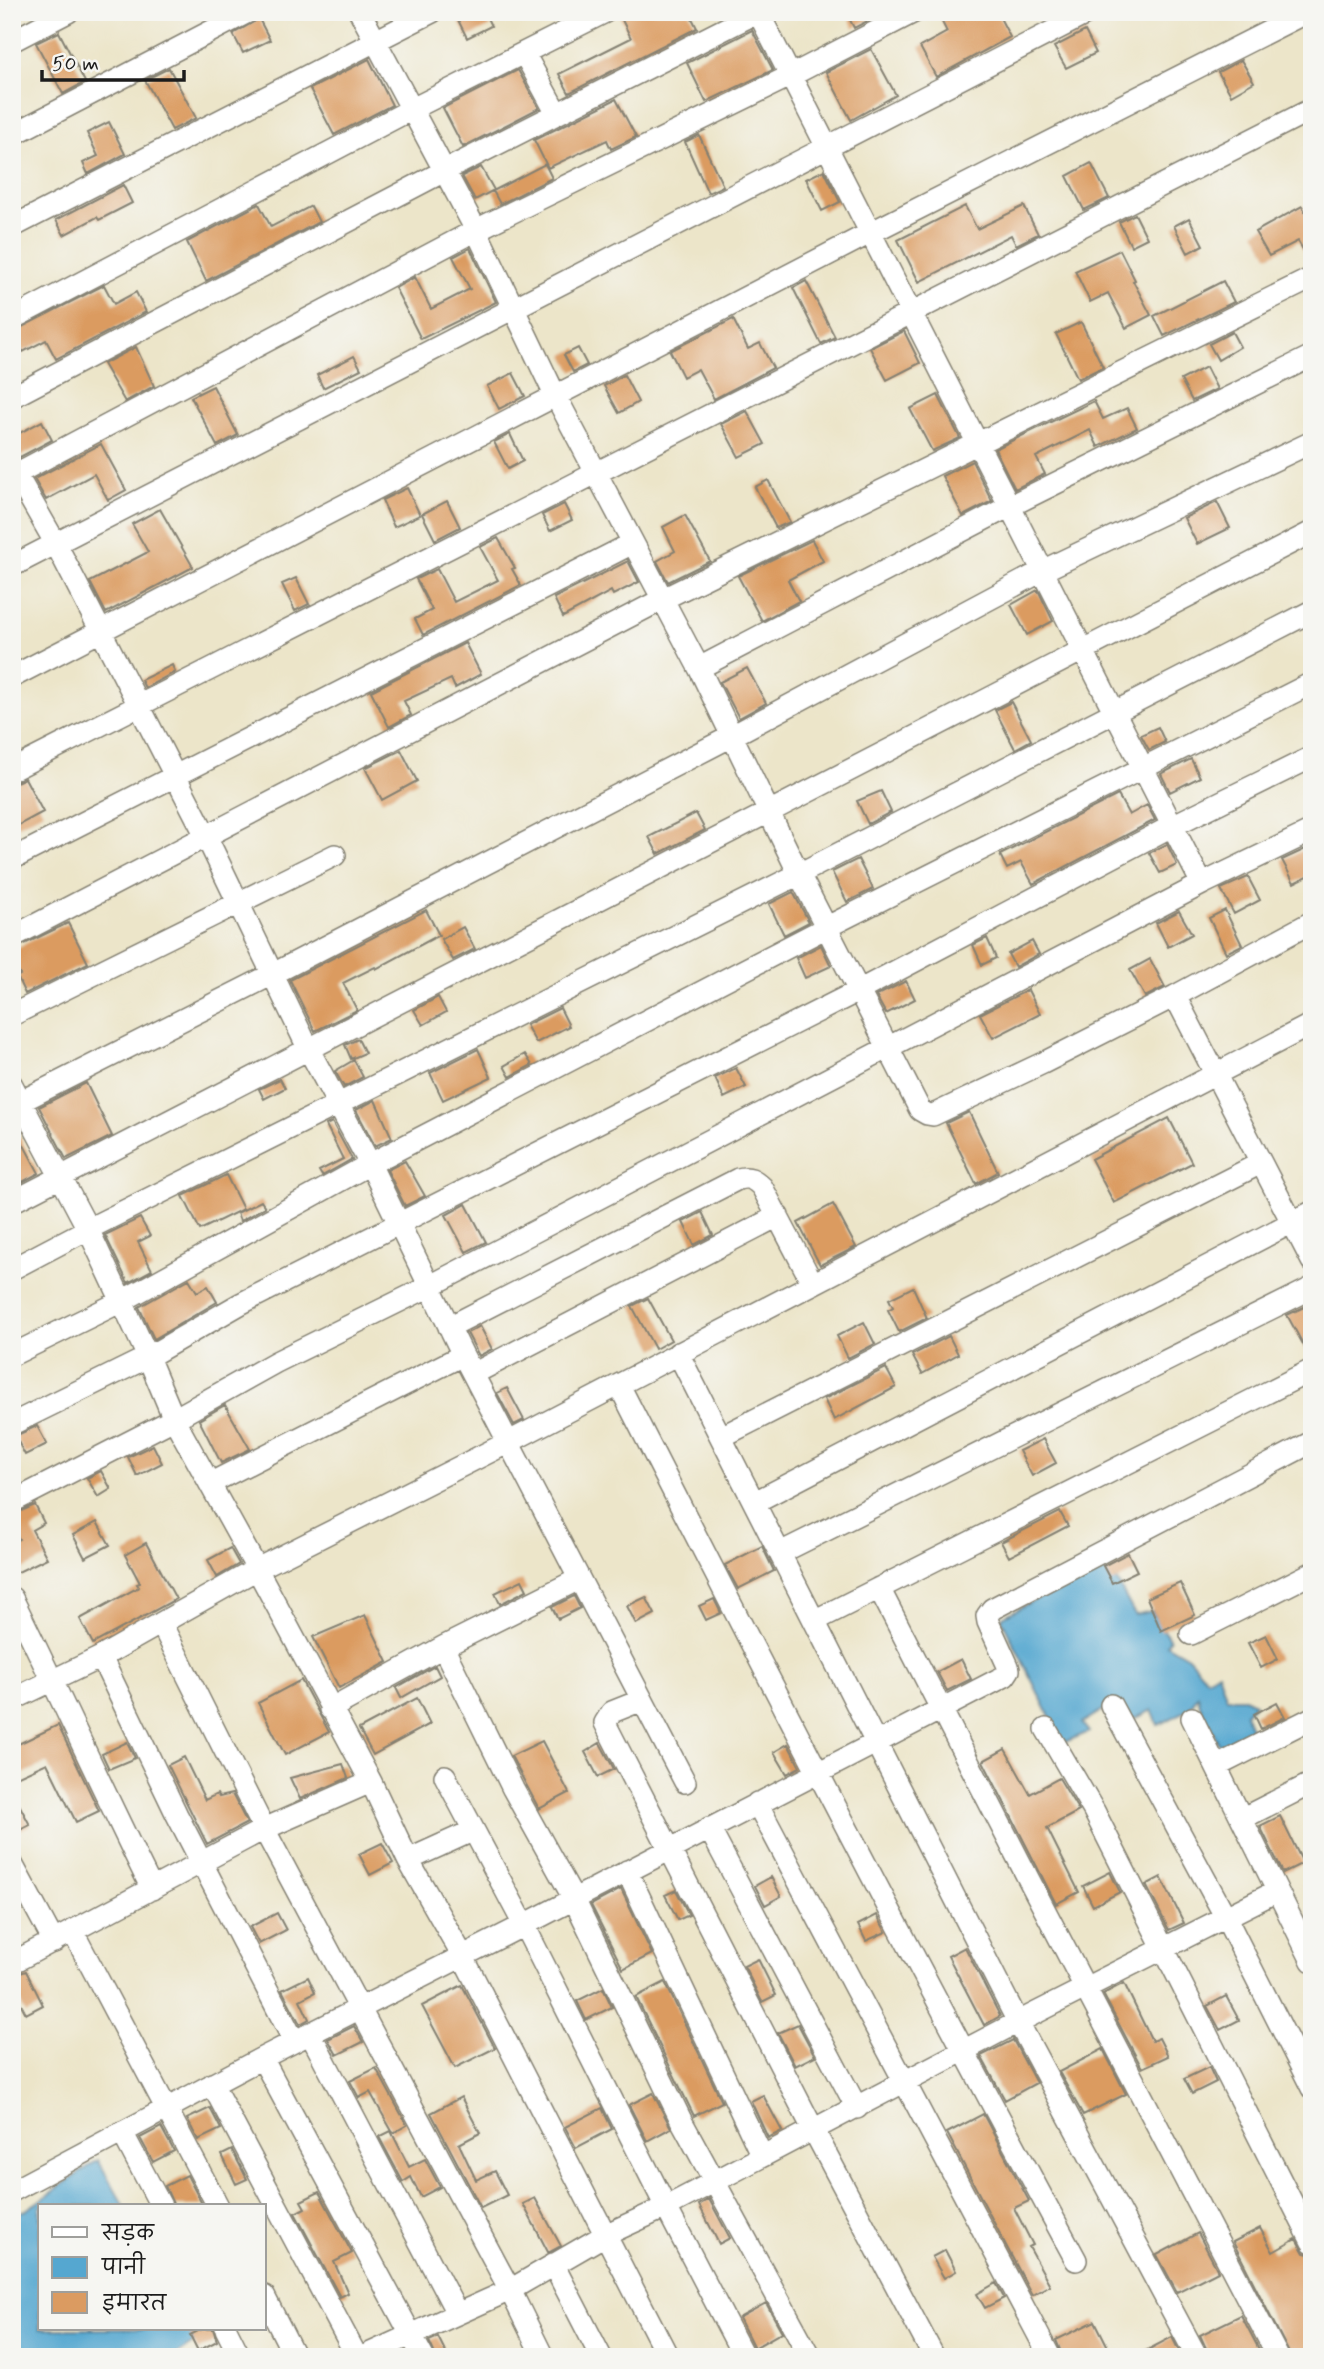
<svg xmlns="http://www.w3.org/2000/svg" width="1324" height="2369" font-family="Mynerve,'Playpen Sans Deva',sans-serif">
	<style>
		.water { fill: #55a7d0; stroke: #386276; stroke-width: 2 }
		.building { fill: #db9b61 }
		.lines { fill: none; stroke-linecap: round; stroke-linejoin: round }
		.street-casing { stroke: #848072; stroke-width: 24 }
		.street { stroke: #fff; stroke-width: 21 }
	</style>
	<rect width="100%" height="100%" fill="#f6f6f2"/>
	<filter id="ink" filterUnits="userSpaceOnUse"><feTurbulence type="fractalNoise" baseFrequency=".0143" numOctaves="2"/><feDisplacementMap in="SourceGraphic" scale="14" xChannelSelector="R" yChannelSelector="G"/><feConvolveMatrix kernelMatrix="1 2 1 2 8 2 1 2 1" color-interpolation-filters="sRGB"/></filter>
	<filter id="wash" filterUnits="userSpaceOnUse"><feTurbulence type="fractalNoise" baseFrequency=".00686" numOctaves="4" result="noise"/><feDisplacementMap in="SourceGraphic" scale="28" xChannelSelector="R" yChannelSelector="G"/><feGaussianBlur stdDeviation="1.57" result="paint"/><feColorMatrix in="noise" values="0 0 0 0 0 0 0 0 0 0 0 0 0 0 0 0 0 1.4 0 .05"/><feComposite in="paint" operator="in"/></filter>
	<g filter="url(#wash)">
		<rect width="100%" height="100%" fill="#ece5c9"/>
		<path class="water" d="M 1106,1561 L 1135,1615 L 1152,1611 L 1170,1640 L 1166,1644 L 1188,1657 L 1207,1679 L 1218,1672 L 1227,1698 L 1244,1698 L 1255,1703 L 1245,1713 L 1252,1731 L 1252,1742 L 1223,1753 L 1200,1705 L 1198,1695 L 1188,1710 L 1158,1725 L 1152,1710 L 1127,1723 L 1111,1705 L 1082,1723 L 1089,1732 L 1063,1743 L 1001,1618 Z
			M 98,2160 L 124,2206 L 40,2206 L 40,2329 L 188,2329 L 195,2342 L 172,2357 L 12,2357 L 12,2214 L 26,2210 Z"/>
		<g id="blocks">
			<path class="building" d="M 454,12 L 484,12 L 491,26 L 467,38 Z
				M 628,12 L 689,12 L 697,28 L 569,93 L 559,74 L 631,38 L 620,16 Z
				M 846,12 L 885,12 L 854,28 Z
				M 937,12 L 997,12 L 1010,37 L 936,77 L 920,47 L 947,32 Z
				M 259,19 L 270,40 L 243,53 L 233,34 Z
				M 752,30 L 773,70 L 706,102 L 687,63 Z
				M 1085,31 L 1096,53 L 1066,68 L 1054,47 Z
				M 59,32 L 85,82 L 63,94 L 36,43 Z
				M 871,49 L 896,95 L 851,120 L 826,72 Z
				M 369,59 L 392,105 L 334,135 L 310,89 Z
				M 1241,60 L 1254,82 L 1231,95 L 1218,72 Z
				M 169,68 L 196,118 L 172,130 L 145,80 Z
				M 518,70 L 539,108 L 463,147 L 443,108 Z
				M 616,99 L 636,137 L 611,149 L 607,140 L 548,168 L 534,140 Z
				M 109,122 L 125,154 L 88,174 L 83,163 L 98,156 L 87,133 Z
				M 699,135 L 723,186 L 708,193 L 685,142 Z
				M 1091,163 L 1109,198 L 1084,210 L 1067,176 Z
				M 545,164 L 552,178 L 500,204 L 493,191 Z
				M 481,167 L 494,190 L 475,200 L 462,176 Z
				M 824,170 L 840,202 L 822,211 L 806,179 Z
				M 123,185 L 132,203 L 99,220 L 97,217 L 64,235 L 56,220 Z
				M 259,204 L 271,227 L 311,206 L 319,222 L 206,281 L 187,242 Z
				M 965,206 L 977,229 L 1024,206 L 1038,234 L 1016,245 L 1011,235 L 919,282 L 898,240 Z
				M 1302,206 L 1312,224 L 1312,265 L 1298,241 L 1269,256 L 1255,232 Z
				M 1135,214 L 1147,238 L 1131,246 L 1119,222 Z
				M 1189,218 L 1203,245 L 1188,253 L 1174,226 Z
				M 470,248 L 496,302 L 421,339 L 395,288 L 415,277 L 431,309 L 470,289 L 453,257 Z
				M 1120,250 L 1135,280 L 1133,281 L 1151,315 L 1126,328 L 1108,293 L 1090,302 L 1075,271 Z
				M 806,281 L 835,337 L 821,344 L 793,288 Z
				M 1223,281 L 1234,302 L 1164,336 L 1154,316 Z
				M 104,285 L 114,304 L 136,292 L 146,312 L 56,359 L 46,340 L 23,352 L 12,332 Z
				M 733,319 L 748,349 L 760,343 L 773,368 L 714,399 L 698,369 L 683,377 L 670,351 Z
				M 1081,322 L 1103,367 L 1078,379 L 1056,334 Z
				M 904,331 L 920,363 L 887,380 L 870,348 Z
				M 1232,332 L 1240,347 L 1218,360 L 1209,344 Z
				M 136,347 L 154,386 L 125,402 L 103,364 Z
				M 578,348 L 587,365 L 573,372 L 564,355 Z
				M 354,356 L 361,369 L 323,388 L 317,375 Z
				M 1206,367 L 1217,389 L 1192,401 L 1181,380 Z
				M 513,373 L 525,396 L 499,409 L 487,386 Z
				M 624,375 L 638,402 L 619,413 L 604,386 Z
				M 213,386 L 238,435 L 217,446 L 191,397 Z
				M 938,395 L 960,438 L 932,451 L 910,409 Z
				M 1094,401 L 1103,419 L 1127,408 L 1137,428 L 1098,447 L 1090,430 L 1036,457 L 1045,474 L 1015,489 L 995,449 Z
				M 747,411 L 765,444 L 739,457 L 721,424 Z
				M 42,421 L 52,440 L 20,457 L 12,454 L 12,437 Z
				M 510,434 L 523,461 L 508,469 L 494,442 Z
				M 101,444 L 126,490 L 108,500 L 94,474 L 46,500 L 34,479 Z
				M 972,461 L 992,501 L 963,516 L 942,476 Z
				M 768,480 L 790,522 L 776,528 L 755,487 Z
				M 407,488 L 420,515 L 394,527 L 382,500 Z
				M 447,501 L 460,527 L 435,540 L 422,514 Z
				M 1217,502 L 1230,528 L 1197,544 L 1184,518 Z
				M 564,504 L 572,520 L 550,531 L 542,515 Z
				M 160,509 L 193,567 L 106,613 L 90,582 L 148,552 L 132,524 Z
				M 685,515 L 710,561 L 668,582 L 657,561 L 675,551 L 663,527 Z
				M 498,538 L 515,568 L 512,569 L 521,585 L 423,635 L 415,619 L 432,610 L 416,579 L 437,569 L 454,602 L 498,580 L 480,547 Z
				M 812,540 L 823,561 L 788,580 L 799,601 L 762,621 L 738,576 Z
				M 628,561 L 639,582 L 613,595 L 611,591 L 563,617 L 554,598 Z
				M 296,578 L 309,604 L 295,611 L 282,584 Z
				M 1038,590 L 1053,621 L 1027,635 L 1011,605 Z
				M 465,643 L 481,674 L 455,688 L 451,679 L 404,701 L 411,715 L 389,727 L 371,691 Z
				M 172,665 L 175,672 L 145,688 L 141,680 Z
				M 747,668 L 766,703 L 739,718 L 720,682 Z
				M 1011,702 L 1031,740 L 1015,749 L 995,710 Z
				M 1158,727 L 1165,742 L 1149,750 L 1141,735 Z
				M 401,750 L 417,781 L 382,800 L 365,768 Z
				M 1191,759 L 1200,777 L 1170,792 L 1161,774 Z
				M 25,778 L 43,812 L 17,826 L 12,818 L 12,784 Z
				M 881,791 L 891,812 L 868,824 L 857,801 Z
				M 1118,795 L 1129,815 L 1147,805 L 1155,820 L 1033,884 L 1021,862 L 1007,869 L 1000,855 Z
				M 696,813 L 705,830 L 658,854 L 649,837 Z
				M 1167,844 L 1177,865 L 1160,873 L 1149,853 Z
				M 1312,846 L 1312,874 L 1294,883 L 1282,860 Z
				M 858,859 L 873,889 L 847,902 L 832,872 Z
				M 1248,877 L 1260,900 L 1234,914 L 1221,889 Z
				M 793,892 L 809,922 L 784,935 L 769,904 Z
				M 426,910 L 439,935 L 376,969 L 375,967 L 343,983 L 357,1010 L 315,1031 L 290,980 Z
				M 1225,910 L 1242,945 L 1226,953 L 1209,918 Z
				M 1179,911 L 1192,934 L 1168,947 L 1156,923 Z
				M 68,923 L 88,963 L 25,994 L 17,977 L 20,975 L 12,960 L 12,950 Z
				M 463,927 L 475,949 L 453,960 L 441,939 Z
				M 987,938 L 996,958 L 982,965 L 973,945 Z
				M 1032,941 L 1039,954 L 1015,967 L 1008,954 Z
				M 821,945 L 831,966 L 805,978 L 796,958 Z
				M 1150,959 L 1165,987 L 1145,997 L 1130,970 Z
				M 906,981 L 915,999 L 886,1014 L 876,996 Z
				M 1028,990 L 1040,1014 L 993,1038 L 980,1014 Z
				M 438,997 L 446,1012 L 423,1025 L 414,1010 Z
				M 560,1008 L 569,1026 L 536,1043 L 526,1025 Z
				M 358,1039 L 365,1053 L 351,1059 L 345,1045 Z
				M 478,1049 L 491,1077 L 443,1100 L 430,1073 Z
				M 525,1054 L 532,1065 L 510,1077 L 504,1066 Z
				M 354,1060 L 363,1077 L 344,1087 L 335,1071 Z
				M 736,1068 L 746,1087 L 724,1098 L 715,1078 Z
				M 280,1079 L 285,1088 L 264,1099 L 259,1089 Z
				M 86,1083 L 112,1136 L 66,1159 L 39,1107 Z
				M 375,1100 L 392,1138 L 375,1146 L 356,1110 Z
				M 969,1112 L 998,1172 L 976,1184 L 946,1123 Z
				M 1169,1118 L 1192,1163 L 1114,1203 L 1091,1159 Z
				M 332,1122 L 352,1159 L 322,1176 L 319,1171 L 343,1159 L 326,1125 Z
				M 12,1123 L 39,1173 L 15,1186 L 12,1180 Z
				M 405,1161 L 425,1196 L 405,1206 L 387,1170 Z
				M 226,1175 L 243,1209 L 200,1230 L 183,1196 Z
				M 261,1201 L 265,1207 L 240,1221 L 237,1213 Z
				M 466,1204 L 486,1242 L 466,1252 L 446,1215 Z
				M 833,1204 L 856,1247 L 820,1265 L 798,1223 Z
				M 702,1212 L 713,1235 L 694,1245 L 683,1222 Z
				M 140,1218 L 150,1236 L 138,1242 L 152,1270 L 128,1283 L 105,1235 Z
				M 189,1279 L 197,1292 L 208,1286 L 217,1302 L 154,1339 L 139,1307 Z
				M 913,1287 L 927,1318 L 899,1332 L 888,1310 L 893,1307 L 889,1299 Z
				M 648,1298 L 671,1340 L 655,1349 L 632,1306 Z
				M 1304,1307 L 1312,1321 L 1312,1357 L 1310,1357 L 1287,1315 Z
				M 864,1322 L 875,1344 L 848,1358 L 837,1336 Z
				M 480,1326 L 492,1349 L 479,1356 L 467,1333 Z
				M 949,1336 L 958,1354 L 922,1374 L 912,1355 Z
				M 886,1368 L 896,1387 L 834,1420 L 824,1399 Z
				M 507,1388 L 524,1420 L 514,1425 L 497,1393 Z
				M 225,1405 L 250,1449 L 221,1463 L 199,1420 Z
				M 37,1426 L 47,1444 L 25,1455 L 15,1436 Z
				M 1043,1439 L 1056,1463 L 1032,1476 L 1019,1451 Z
				M 153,1445 L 162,1463 L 137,1476 L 128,1457 Z
				M 101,1471 L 111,1489 L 98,1497 L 87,1478 Z
				M 35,1505 L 44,1523 L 32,1530 L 47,1558 L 12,1575 L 12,1543 L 19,1539 L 12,1527 L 12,1515 Z
				M 1060,1512 L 1068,1526 L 1009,1557 L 1001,1542 Z
				M 97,1522 L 110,1545 L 85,1558 L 73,1535 Z
				M 146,1543 L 176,1599 L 93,1644 L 80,1619 L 139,1587 L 137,1584 L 140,1583 L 125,1555 Z
				M 762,1546 L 774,1571 L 738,1589 L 725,1565 Z
				M 230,1548 L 239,1564 L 217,1577 L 208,1560 Z
				M 1128,1553 L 1137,1571 L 1112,1583 L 1103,1566 Z
				M 522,1580 L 527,1590 L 500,1604 L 495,1593 Z
				M 1180,1583 L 1195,1615 L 1161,1631 L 1147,1598 Z
				M 574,1596 L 580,1608 L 558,1619 L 552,1607 Z
				M 646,1597 L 655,1614 L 636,1624 L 627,1606 Z
				M 714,1599 L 721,1613 L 706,1620 L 699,1606 Z
				M 365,1615 L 388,1662 L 339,1688 L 313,1637 Z
				M 1266,1635 L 1278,1659 L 1261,1668 L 1248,1643 Z
				M 961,1659 L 971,1679 L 947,1691 L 937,1672 Z
				M 435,1666 L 440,1676 L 401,1698 L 396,1688 Z
				M 301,1680 L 329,1732 L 285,1755 L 258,1703 Z
				M 417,1698 L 430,1724 L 373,1755 L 359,1729 Z
				M 1277,1702 L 1285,1717 L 1261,1729 L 1254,1714 Z
				M 58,1725 L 99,1811 L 76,1822 L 47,1763 L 12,1779 L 12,1747 Z
				M 542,1741 L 569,1793 L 539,1809 L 511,1756 Z
				M 127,1742 L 135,1758 L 109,1769 L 102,1754 Z
				M 600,1743 L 614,1769 L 598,1777 L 585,1752 Z
				M 788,1744 L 800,1767 L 787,1774 L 774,1752 Z
				M 1005,1749 L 1030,1794 L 1059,1778 L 1079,1811 L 1047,1828 L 1079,1892 L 1056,1904 L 983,1761 Z
				M 184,1757 L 205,1800 L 217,1794 L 219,1797 L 232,1794 L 247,1823 L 207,1844 L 168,1765 Z
				M 343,1764 L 348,1778 L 300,1799 L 290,1778 Z
				M 12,1791 L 30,1825 L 12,1834 Z
				M 1280,1816 L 1303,1863 L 1283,1873 L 1260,1826 Z
				M 382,1843 L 393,1863 L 370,1875 L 359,1854 Z
				M 1110,1872 L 1120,1892 L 1093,1906 L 1083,1886 Z
				M 771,1877 L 781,1896 L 765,1905 L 755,1886 Z
				M 1161,1877 L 1184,1923 L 1169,1930 L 1146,1885 Z
				M 621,1889 L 652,1954 L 623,1969 L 591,1905 Z
				M 676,1890 L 689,1915 L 678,1920 L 665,1895 Z
				M 277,1913 L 286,1930 L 259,1944 L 250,1927 Z
				M 877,1915 L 886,1932 L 866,1941 L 858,1925 Z
				M 965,1947 L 1000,2016 L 984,2025 L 948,1956 Z
				M 758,1959 L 776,1995 L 762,2002 L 744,1966 Z
				M 26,1971 L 43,2005 L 26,2014 L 12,1987 L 12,1976 Z
				M 308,1977 L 315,1992 L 300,2000 L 309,2019 L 300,2024 L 282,1990 Z
				M 665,1982 L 722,2102 L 694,2116 L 636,1997 Z
				M 1124,1983 L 1152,2041 L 1159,2038 L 1168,2056 L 1142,2068 L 1103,1994 Z
				M 462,1985 L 495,2048 L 455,2068 L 422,2006 Z
				M 603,1988 L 612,2007 L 586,2020 L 577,2001 Z
				M 1226,1996 L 1239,2020 L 1220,2030 L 1207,2006 Z
				M 798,2024 L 815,2056 L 795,2066 L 778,2033 Z
				M 354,2026 L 363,2042 L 337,2055 L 328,2039 Z
				M 1013,2040 L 1036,2083 L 1005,2100 L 981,2056 Z
				M 1103,2049 L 1126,2094 L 1083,2115 L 1059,2072 Z
				M 1209,2067 L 1216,2082 L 1192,2094 L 1184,2079 Z
				M 376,2068 L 407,2125 L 393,2133 L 370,2092 L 359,2098 L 350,2081 Z
				M 653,2093 L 671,2128 L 647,2141 L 629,2105 Z
				M 763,2095 L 782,2131 L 768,2138 L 751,2101 Z
				M 461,2097 L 480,2133 L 459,2144 L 476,2180 L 495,2171 L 507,2195 L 481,2208 L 431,2113 Z
				M 210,2108 L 221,2129 L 198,2140 L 187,2119 Z
				M 602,2108 L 612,2129 L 576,2148 L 565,2127 Z
				M 983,2114 L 1029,2201 L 1014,2208 L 1033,2245 L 1029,2247 L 1050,2285 L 1032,2295 L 947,2133 Z
				M 161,2127 L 174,2151 L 153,2162 L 140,2138 Z
				M 391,2131 L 409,2167 L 425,2159 L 440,2187 L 421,2197 L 411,2177 L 403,2182 L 379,2137 Z
				M 232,2150 L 247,2179 L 236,2184 L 222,2155 Z
				M 187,2175 L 203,2206 L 174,2206 L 165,2186 Z
				M 319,2192 L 352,2253 L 334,2262 L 348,2293 L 340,2297 L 295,2213 L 305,2208 L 301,2201 Z
				M 535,2198 L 561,2246 L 550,2252 L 548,2252 L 523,2204 Z
				M 709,2199 L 730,2238 L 719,2244 L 699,2205 Z
				M 1260,2228 L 1273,2252 L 1296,2239 L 1304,2253 L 1312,2255 L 1312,2357 L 1291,2357 L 1233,2242 Z
				M 1198,2233 L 1218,2271 L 1177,2292 L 1157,2255 Z
				M 945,2250 L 956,2271 L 944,2278 L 932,2257 Z
				M 996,2283 L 1004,2298 L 985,2308 L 977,2294 Z
				M 766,2303 L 782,2332 L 754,2348 L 739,2318 Z
				M 1241,2315 L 1263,2357 L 1210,2357 L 1200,2335 Z
				M 1095,2321 L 1113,2357 L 1063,2357 L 1056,2340 Z
				M 202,2329 L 213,2329 L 217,2341 L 198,2351 L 190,2335 Z
				M 438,2337 L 448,2357 L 436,2357 L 429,2341 Z
				M 1172,2337 L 1182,2357 L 1134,2357 Z"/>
		</g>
	</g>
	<g filter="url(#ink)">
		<use href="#blocks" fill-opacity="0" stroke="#848072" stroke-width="2"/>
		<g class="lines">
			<g class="street-casing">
				<path id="street" d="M 360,12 L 476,230 L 553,391 L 699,668 L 799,874 L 920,1110 L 927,1114 L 933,1115 L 1043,1063 L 1175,996 L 1312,922
					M 758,12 L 1202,884
					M 12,41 L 68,12
					M 524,53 L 557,114
					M 12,135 L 248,12
					M 12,227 L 432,12
					M 12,319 L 412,109 L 605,12
					M 12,397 L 450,168 L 758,12
					M 12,467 L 56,544 L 206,836 L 309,1050 L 370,1164 L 463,1355 L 685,1782
					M 12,476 L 476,230 L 790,76 L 914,12
					M 12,566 L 1090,12
					M 699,668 L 1008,507 L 1312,356
					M 12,677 L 870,233 L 1307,12
					M 12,770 L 1312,109
					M 12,859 L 633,543
					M 12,937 L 663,599 L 1312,278
					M 1175,996 L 1312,1261
					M 12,1015 L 335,855
					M 12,1085 L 88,1229 L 148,1357 L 174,1419 L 257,1569 L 371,1782 L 408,1860 L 462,1955 L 668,2357
					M 12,1106 L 273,974 L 732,736 L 1042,571 L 1312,442
					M 12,1202 L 1312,532
					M 12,1269 L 88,1229 L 799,874 L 1312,611
					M 449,1327 L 738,1179 C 749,1176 754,1179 762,1187 L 813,1284
					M 678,1353 L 1018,2022 L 1197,2357
					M 12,1355 L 122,1301 L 370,1164 L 827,927 L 1312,683
					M 473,1374 L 778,1216
					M 619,1385 C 768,1678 919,1971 1076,2260
					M 12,1424 L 148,1357 L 240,1304 L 858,991 L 1172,826 L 1312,757
					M 721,1437 L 1261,1163
					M 211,1483 L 463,1355
					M 12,1502 L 174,1419 L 276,1362 L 430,1286 L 1202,884 L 1312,831
					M 755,1502 L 1312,1212
					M 780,1553 L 1312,1288
					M 879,1588 L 1028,1878 L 1278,2357
					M 12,1598 C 60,1695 104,1793 152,1889
					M 814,1621 L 1312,1370
					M 161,1623 L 264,1829 L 510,2290 L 543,2357
					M 1191,1634 L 1312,1573
					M 443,1647 L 513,1789 L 574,1899 L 681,2120 L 810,2357
					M 101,1657 L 177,1815 L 294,2041
					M 12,1700 L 101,1657 L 257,1569 L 509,1442 L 1312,1024
					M 642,1700 L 612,1712 L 605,1723 L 608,1729 L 813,2129 L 934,2357
					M 1111,1705 L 1225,1916 L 1312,2088
					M 330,1709 L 443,1647 L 579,1579
					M 1192,1718 L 1312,1961
					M 1046,1729 L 1094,1811 L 1312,2242
					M 1217,1766 L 1312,1718
					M 445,1776 L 524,1925 L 666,2207 L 744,2357
					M 757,1803 L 1050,2357
					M 1243,1818 L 1312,1783
					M 709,1828 L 857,2108
					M 408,1860 L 472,1831
					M 12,1864 L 54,1942
					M 627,1871 L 762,2156
					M 73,1932 L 218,2206
					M 12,1963 L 264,1829 L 371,1782
					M 310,2033 L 457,2313
					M 262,2058 L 423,2357
					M 212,2084 L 357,2357
					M 122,2132 L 161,2206
					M 12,2191 L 262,2058 L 524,1925 L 1005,1676 L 1009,1670 L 1008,1666 L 988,1622 L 987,1616 L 992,1609 L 1312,1442
					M 553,2264 L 601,2357
					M 264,2296 L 295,2357
					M 226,2329 L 240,2357
					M 362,2357 L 510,2290 L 605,2235 L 666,2207 L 1018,2022 L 1277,1891"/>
			</g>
			<use href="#street" class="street"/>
		</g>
	</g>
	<rect width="1324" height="2369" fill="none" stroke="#f6f6f2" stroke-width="42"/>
	<rect x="38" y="2204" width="228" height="126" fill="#f6f6f2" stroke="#9f9f9c" stroke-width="2"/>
	<rect x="52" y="2227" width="35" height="10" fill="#ffffff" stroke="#9f9f9c" stroke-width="2"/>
	<text x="102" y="2240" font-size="21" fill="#1c1c1c">सड़क</text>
	<rect x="52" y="2257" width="35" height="21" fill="#55a7d0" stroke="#9f9f9c" stroke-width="2"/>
	<text x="102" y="2274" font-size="21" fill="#1c1c1c">पानी</text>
	<rect x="52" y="2292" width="35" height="21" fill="#db9b61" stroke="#9f9f9c" stroke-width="2"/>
	<text x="102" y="2310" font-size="21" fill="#1c1c1c">इमारत</text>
	<path d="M42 70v10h142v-10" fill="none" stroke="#1c1c1c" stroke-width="3.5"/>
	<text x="52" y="70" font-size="21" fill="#1c1c1c" stroke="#f6f6f2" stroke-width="5" paint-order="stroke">50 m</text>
</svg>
